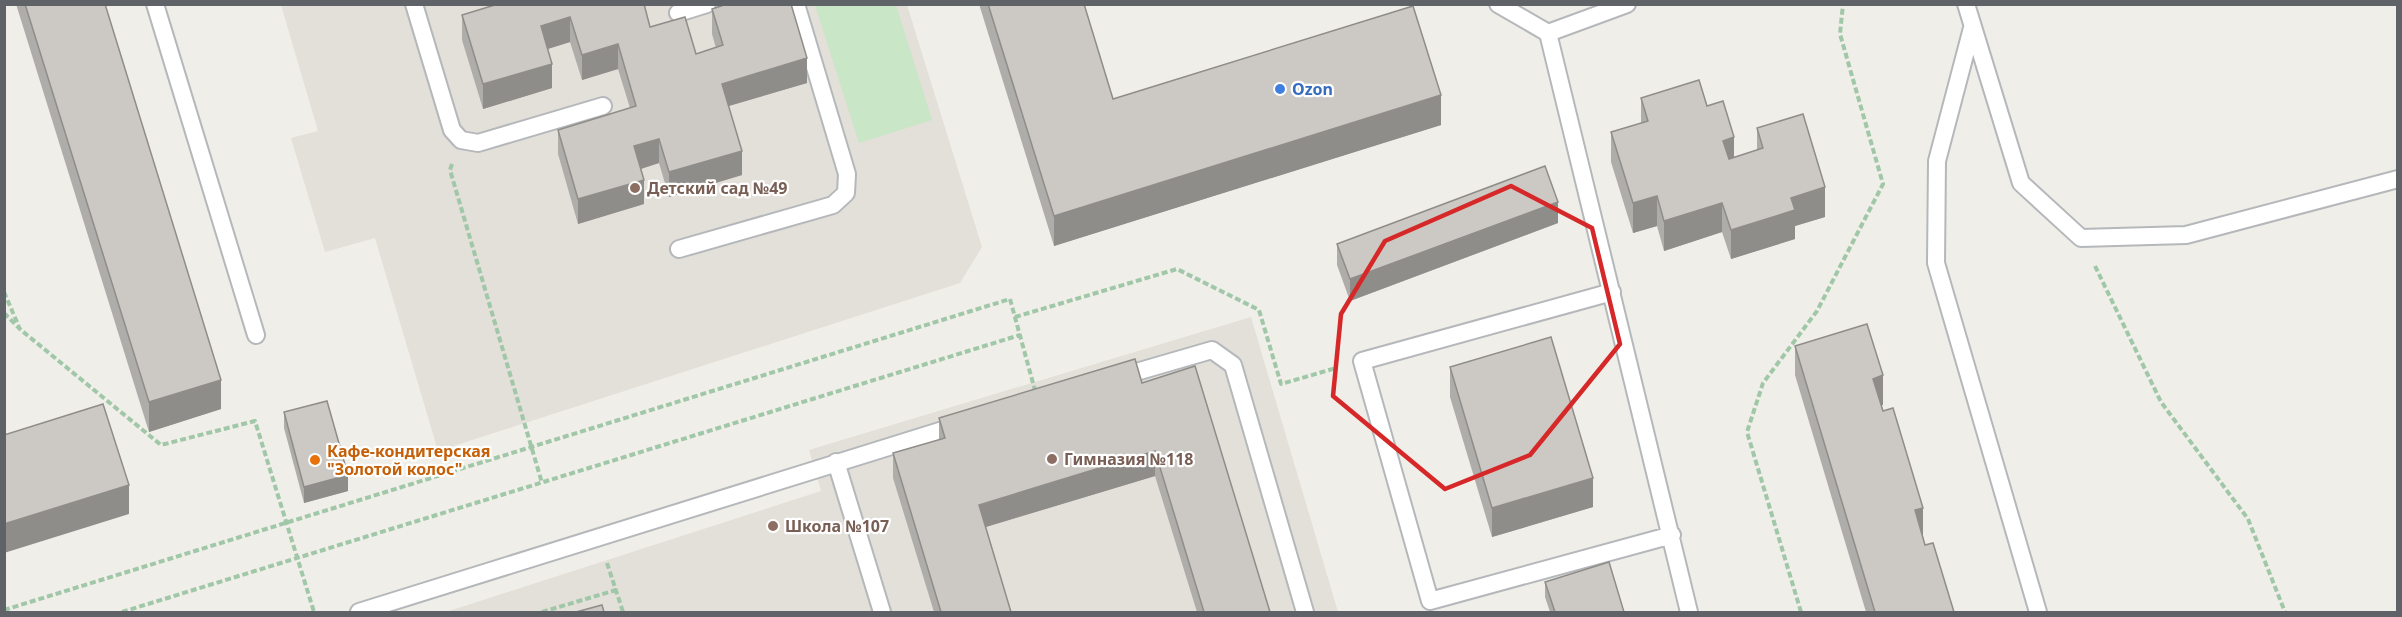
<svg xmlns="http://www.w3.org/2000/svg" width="2402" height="617" font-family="'Noto Sans',sans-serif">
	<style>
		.education { fill: #e3dfd9 }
		.green { fill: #c9e6c6 }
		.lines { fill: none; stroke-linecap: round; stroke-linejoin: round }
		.service-casing { stroke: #b5b8bb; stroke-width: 20 }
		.path { stroke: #a0c7a8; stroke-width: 4; stroke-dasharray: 6 3; stroke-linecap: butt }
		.service { stroke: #fff; stroke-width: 16 }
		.wall { fill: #afada9 }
		.shaded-wall { fill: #8f8d89 }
		.building { fill: #ccc9c4; stroke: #8f8d89; stroke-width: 1.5 }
		.marked { fill: none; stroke: #d62828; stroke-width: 4.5; stroke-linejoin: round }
		.shop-dot { fill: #3f7fe0; stroke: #fff; stroke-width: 2 }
		.education-dot { fill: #8d6e63; stroke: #fff; stroke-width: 2 }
		.food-dot { fill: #e8710a; stroke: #fff; stroke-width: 2 }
		.labels { text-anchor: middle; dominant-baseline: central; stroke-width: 4.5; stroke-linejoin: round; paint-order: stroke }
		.shop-label { font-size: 16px; font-weight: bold; fill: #366cbe; stroke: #fff; text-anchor: start }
		.education-label { font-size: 16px; font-weight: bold; fill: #785e54; stroke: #fff; text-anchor: start }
		.food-label { font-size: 16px; font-weight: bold; fill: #c56008; stroke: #fff; text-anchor: start }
	</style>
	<rect width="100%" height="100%" fill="#f0eee8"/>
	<path class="education" d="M 281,5 L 907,5 L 982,247 L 960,283 L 438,451 L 375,238 L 325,252 L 291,138 L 318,131 Z
		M 1251,317 L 1338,612 L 446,612 L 821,491 L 809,450 Z"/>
	<path class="green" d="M 815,5 L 896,5 L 932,120 L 859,143 Z"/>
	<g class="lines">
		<g class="service-casing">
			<path id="service" d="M 155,4 L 256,335
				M 414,4 L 452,130 L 461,140 L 478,143 L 603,106
				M 1498,4 L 1548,33 L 1627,4
				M 1966,4 L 2021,183 L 2081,238 L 2186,235 L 2398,179
				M 678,13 L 707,4
				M 1972,28 L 1937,161 L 1936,263 L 2038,612
				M 1548,33 L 1689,612
				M 679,249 L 833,205 L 846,193 L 847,174 L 796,4
				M 1612,292 L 1362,361 L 1430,601 L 1672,535
				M 1119,377 L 1212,350 L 1233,365 L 1305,612
				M 836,462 L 882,612
				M 359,612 L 959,425"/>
		</g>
		<path class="path" d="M 452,164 L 450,170 L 542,483
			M 2095,266 L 2161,402 L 2248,519 L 2285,612
			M 4,292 L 19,327
			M 4,313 L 21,330 L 161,445 L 255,421 L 314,612
			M 1015,317 L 1177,269 L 1259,310 L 1281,384 L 1336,368
			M 607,563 L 623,612
			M 4,610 L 1010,299 L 1036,394
			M 122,612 L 1020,335
			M 542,612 L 616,590
			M 1801,612 L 1747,432 L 1763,383 L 1817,311 L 1883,184 L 1840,34 L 1843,4"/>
		<use href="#service" class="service"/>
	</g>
	<path class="wall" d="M 16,4 L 105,4 L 221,409 L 149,432 Z
		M 498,4 L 650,27 L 696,54 L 716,48 L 712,34 L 712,9 L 807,83 L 728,106 L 742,175 L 669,197 L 659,163 L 641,169 L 644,204 L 578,224 L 558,154 L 558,130 L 630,108 L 618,69 L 582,80 L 570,42 L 548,49 L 552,88 L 483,109 L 462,40 L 462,15 Z
		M 979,4 L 1084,4 L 1113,99 L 1441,125 L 1054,246 Z
		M 1641,98 L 1707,106 L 1734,157 L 1757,150 L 1757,128 L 1825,217 L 1795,226 L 1795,239 L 1731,259 L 1722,232 L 1664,251 L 1657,226 L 1633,233 L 1611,162 L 1611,132 L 1641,123 Z
		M 1558,223 L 1350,301 L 1337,265 L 1337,244 Z
		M 1795,346 L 1883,405 L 1881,405 L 1925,545 L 1954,612 L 1866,612 L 1795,375 Z
		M 1450,367 L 1593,507 L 1492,537 L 1450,397 Z
		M 1142,383 L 1270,612 L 1197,612 L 1155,476 L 986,527 L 1011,612 L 934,612 L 893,478 L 893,453 L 939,440 L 939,418 Z
		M 284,412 L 348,491 L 304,503 L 284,428 Z
		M 1545,582 L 1624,612 L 1550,612 L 1545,597 Z"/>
	<path class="shaded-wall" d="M 570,17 L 570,42 L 541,51 L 541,26 Z
		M 618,44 L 618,69 L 582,80 L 582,55 Z
		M 807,58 L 807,83 L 722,108 L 722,84 Z
		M 552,64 L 552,88 L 483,109 L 483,84 Z
		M 1441,95 L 1441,125 L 1054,246 L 1054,216 Z
		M 1734,137 L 1734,166 L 1723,170 L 1723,141 Z
		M 659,139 L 659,163 L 634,171 L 634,146 Z
		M 742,151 L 742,175 L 669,197 L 669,172 Z
		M 644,180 L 644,204 L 578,224 L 578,199 Z
		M 1825,187 L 1825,217 L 1795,226 L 1795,239 L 1731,259 L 1731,230 L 1791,198 Z
		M 1657,196 L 1657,226 L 1633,233 L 1633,203 Z
		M 1558,202 L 1558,223 L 1350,301 L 1350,279 Z
		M 1722,203 L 1722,232 L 1664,251 L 1664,221 Z
		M 1883,375 L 1883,405 L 1873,408 L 1873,379 Z
		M 221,380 L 221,409 L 149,432 L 149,402 Z
		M 1155,451 L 1155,476 L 979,529 L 979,505 Z
		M 348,475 L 348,491 L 304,503 L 304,487 Z
		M 1593,478 L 1593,507 L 1492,537 L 1492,508 Z
		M 129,485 L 129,514 L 4,553 L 4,524 Z
		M 1923,508 L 1923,537 L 1915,510 Z"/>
	<path class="building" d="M 25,4 L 105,4 L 221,380 L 149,402 Z
		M 498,4 L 644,4 L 650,27 L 685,17 L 696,54 L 723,45 L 712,9 L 727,4 L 791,4 L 807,58 L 722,84 L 742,151 L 669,172 L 659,139 L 634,146 L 644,180 L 578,199 L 558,130 L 636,106 L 618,44 L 582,55 L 570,17 L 541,26 L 552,64 L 483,84 L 462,15 Z
		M 988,4 L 1084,4 L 1113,99 L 1413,6 L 1441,95 L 1054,216 Z
		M 1699,80 L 1707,106 L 1723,101 L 1734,137 L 1723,141 L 1729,159 L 1763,148 L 1757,128 L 1803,114 L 1825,187 L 1791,198 L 1795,210 L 1731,230 L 1722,203 L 1664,221 L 1657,196 L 1633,203 L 1611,132 L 1648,121 L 1641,98 Z
		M 1545,166 L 1558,202 L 1350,279 L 1337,244 Z
		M 1867,324 L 1883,375 L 1873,379 L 1883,411 L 1893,408 L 1923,508 L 1915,510 L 1925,545 L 1933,543 L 1954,612 L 1875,612 L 1795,346 Z
		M 1551,337 L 1593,478 L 1492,508 L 1450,367 Z
		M 1135,359 L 1142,383 L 1195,366 L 1270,612 L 1204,612 L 1155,451 L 979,505 L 1011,612 L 941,612 L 893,453 L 945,438 L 939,418 Z
		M 327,401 L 348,475 L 304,487 L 284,412 Z
		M 103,404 L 129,485 L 4,524 L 4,435 Z
		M 1609,562 L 1624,612 L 1555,612 L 1545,582 Z
		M 602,605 L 604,612 L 576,612 Z"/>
	<path class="marked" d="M 1511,186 L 1592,228 L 1620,344 L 1530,455 L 1445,489 L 1333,396 L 1341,314 L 1385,241 Z"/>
	<circle class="shop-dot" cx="1280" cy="89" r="6"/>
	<g class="education-dot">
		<circle cx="635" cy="188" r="6"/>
		<circle cx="1052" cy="459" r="6"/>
		<circle cx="773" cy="526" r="6"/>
	</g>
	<circle class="food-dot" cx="315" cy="460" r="6"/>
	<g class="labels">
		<g class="shop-label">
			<text x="1292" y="89">Ozon</text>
		</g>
		<g class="education-label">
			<text x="647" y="188">Детский сад №49</text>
			<text x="1064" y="459">Гимназия №118</text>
			<text x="785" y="526">Школа №107</text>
		</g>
		<g class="food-label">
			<text x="327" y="451">Кафе-кондитерская<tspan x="327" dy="18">"Золотой колос"</tspan></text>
		</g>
	</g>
	<rect width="2402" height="617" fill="none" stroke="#5f6367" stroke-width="12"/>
</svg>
